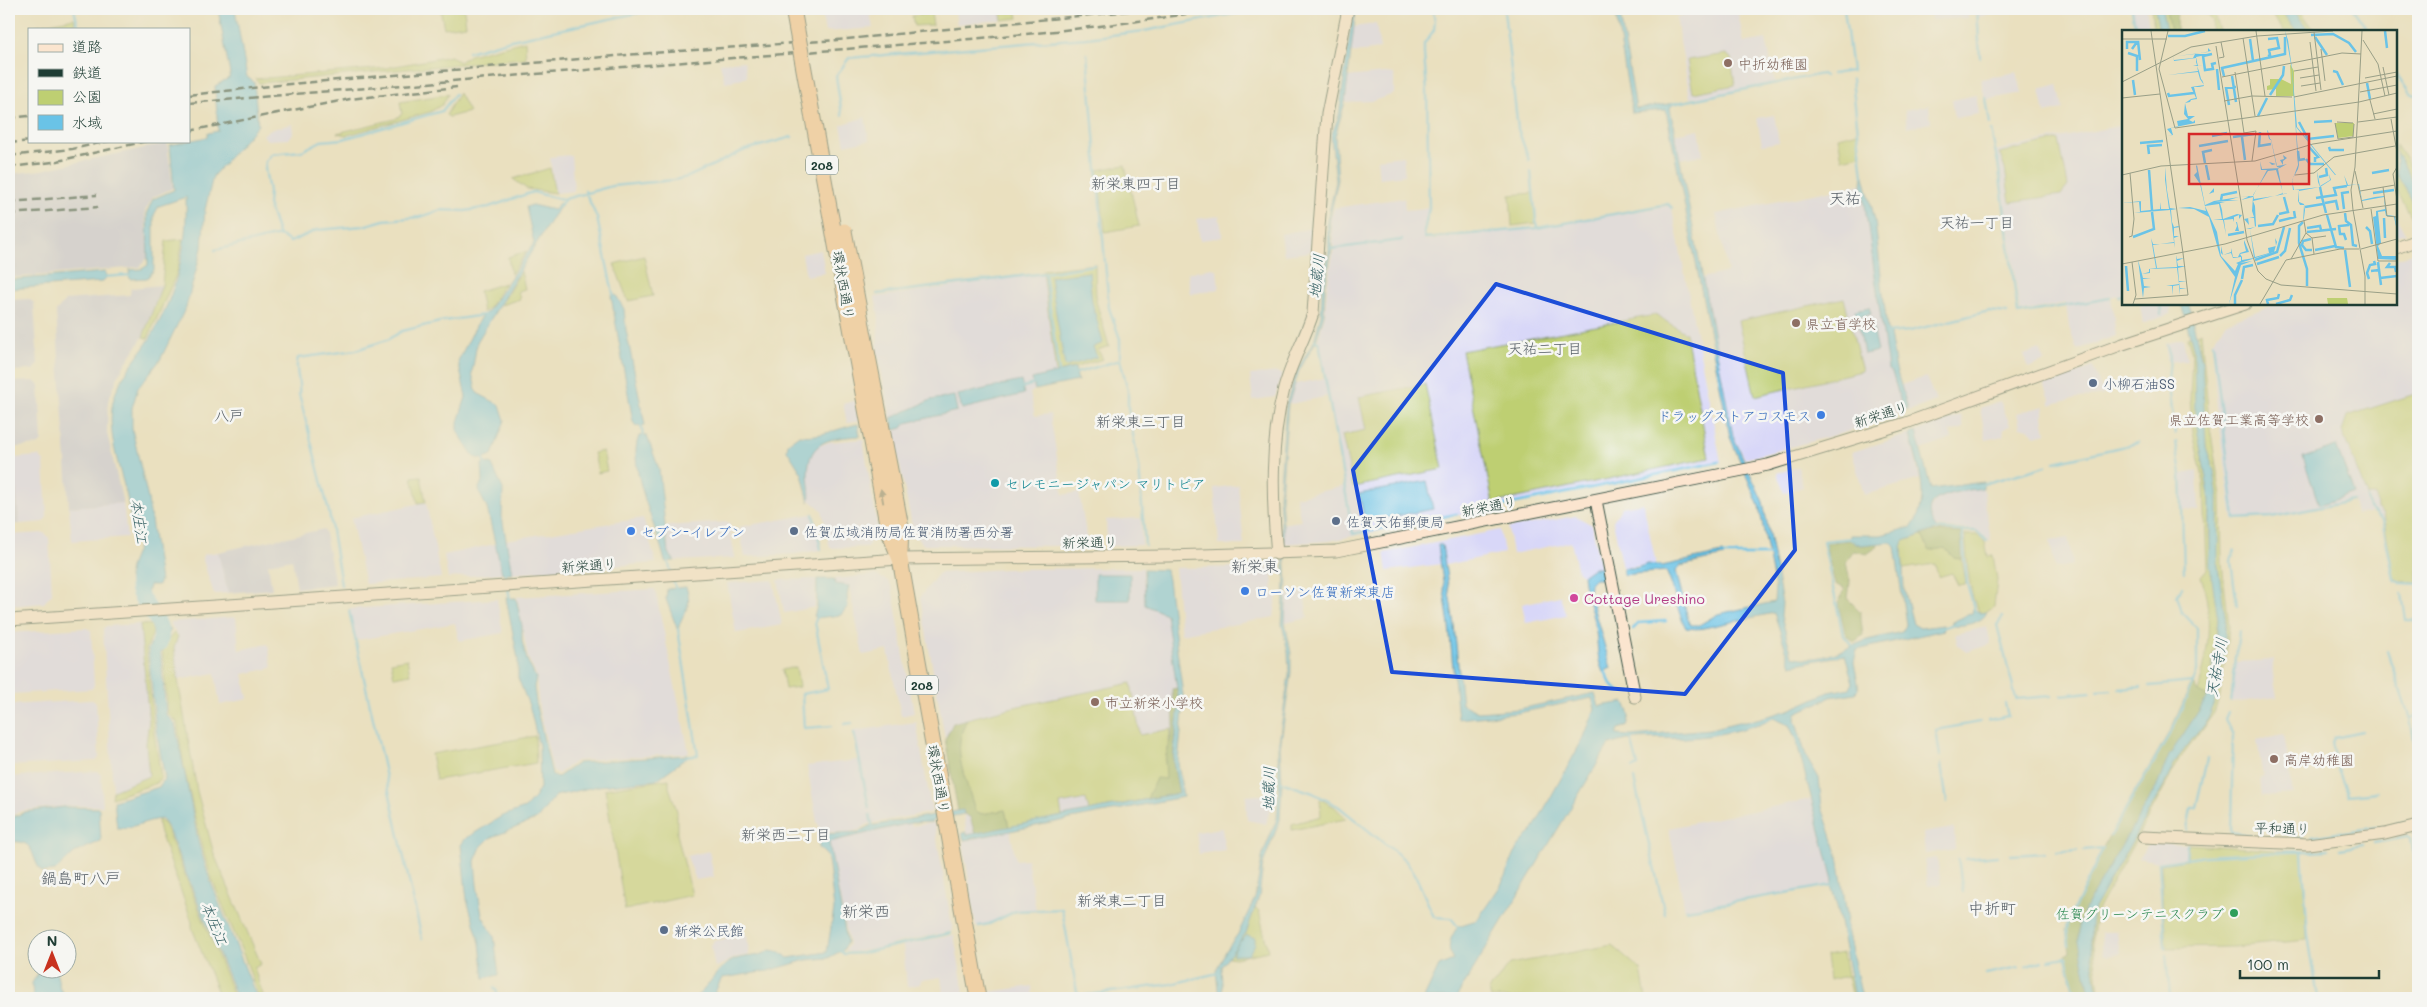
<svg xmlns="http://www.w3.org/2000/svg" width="2427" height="1007" font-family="Mali,'Klee One',sans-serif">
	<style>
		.built { fill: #d8d7f8; fill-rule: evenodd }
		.industrial { fill: #bfc2dd }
		.green { fill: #becf72; stroke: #6e8653 }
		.forest { fill: #96b264; stroke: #5a784c }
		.water { fill: #6ac3e7; stroke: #44808e }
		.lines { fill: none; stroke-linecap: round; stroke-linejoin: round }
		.stream { stroke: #6ac3e7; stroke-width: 2.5 }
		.river { stroke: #6ac3e7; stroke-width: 16 }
		.secondary-casing { stroke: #3d5549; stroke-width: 13 }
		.highway-casing { stroke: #3d5549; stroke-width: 17 }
		.secondary { stroke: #fbe5cf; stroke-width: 11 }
		.highway { stroke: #f6be87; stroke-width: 15 }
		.rail { stroke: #1f3d34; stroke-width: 2.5; stroke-dasharray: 8 4; stroke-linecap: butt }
		.highway-bridge-casing { stroke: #3d5549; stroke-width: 17; stroke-linecap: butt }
		.highway-bridge { stroke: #f6be87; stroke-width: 15 }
		.oneway { fill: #807759 }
		.marked { fill: none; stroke: #1d4ed8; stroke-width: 4; stroke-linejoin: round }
		.education-dot { fill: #8d6e63; stroke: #f6f6f2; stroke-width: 2 }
		.service-dot { fill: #5c6f8a; stroke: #f6f6f2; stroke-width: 2 }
		.shop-dot { fill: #3f7fe0; stroke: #f6f6f2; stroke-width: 2 }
		.culture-dot { fill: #0f9aa8; stroke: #f6f6f2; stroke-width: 2 }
		.hotel-dot { fill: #d1479c; stroke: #f6f6f2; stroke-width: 2 }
		.leisure-dot { fill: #2e9e5b; stroke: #f6f6f2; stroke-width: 2 }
		.labels { text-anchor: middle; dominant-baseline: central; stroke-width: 5; stroke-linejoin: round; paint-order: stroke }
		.shield { fill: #f6f6f2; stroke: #60746d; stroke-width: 1 }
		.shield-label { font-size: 12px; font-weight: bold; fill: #1f3d34 }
		.education-label { font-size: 14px; fill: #785e54; stroke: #f6f6f2; text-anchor: start }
		.street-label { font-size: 14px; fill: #1f3d34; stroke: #f6f6f2 }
		.service-label { font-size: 14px; fill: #4e5e75; stroke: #f6f6f2; text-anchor: start }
		.shop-label { font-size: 14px; fill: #366cbe; stroke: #f6f6f2; text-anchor: start }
		.culture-label { font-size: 14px; fill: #0d838f; stroke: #f6f6f2; text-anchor: start }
		.hotel-label { font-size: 14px; fill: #b23c85; stroke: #f6f6f2; text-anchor: start }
		.leisure-label { font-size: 14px; fill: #27864d; stroke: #f6f6f2; text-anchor: end }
		.neighbourhood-label { font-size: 15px; fill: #5a6269; stroke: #f6f6f2 }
		.water-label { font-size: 15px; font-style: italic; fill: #325e61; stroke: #f6f6f2 }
		.quarter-label { font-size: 16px; fill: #5a6269; stroke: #f6f6f2 }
		.inset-river { fill: none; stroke: #6ac3e7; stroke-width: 2.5 }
		.inset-road { fill: none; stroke: #999f87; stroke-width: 1 }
		.view { fill: #d62828; fill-opacity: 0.15; stroke: #d62828; stroke-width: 2.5 }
		.inset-edge { fill: none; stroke: #1f3d34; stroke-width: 2.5 }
	</style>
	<rect width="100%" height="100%" fill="#f6f6f2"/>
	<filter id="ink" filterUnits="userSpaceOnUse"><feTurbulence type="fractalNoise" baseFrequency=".02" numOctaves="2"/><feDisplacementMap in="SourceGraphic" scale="10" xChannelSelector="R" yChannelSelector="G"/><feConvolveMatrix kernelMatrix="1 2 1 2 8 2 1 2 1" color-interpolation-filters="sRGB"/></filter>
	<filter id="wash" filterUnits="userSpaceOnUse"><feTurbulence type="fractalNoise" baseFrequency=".0096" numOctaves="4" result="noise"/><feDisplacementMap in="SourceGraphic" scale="20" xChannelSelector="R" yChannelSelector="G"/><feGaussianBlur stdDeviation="1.12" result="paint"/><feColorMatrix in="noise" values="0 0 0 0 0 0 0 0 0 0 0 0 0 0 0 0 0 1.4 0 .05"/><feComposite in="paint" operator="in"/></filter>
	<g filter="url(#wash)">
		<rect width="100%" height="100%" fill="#eae0bf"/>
		<path class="built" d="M 821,9 L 869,9 L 873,28 L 825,32 Z
			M 955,9 L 1000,9 L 1002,20 L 957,24 Z
			M 1705,9 L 1737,9 L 1744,43 L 1766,39 L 1775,82 L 1723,94 L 1690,98 L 1676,17 Z
			M 1930,9 L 1968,9 L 1968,18 L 1931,20 Z
			M 1976,9 L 1999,9 L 2000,13 L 1976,17 Z
			M 2132,9 L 2146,9 L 2150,31 L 2137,31 Z
			M 1376,24 L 1380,49 L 1350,53 L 1353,27 Z
			M 744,61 L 747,77 L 725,83 L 720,63 Z
			M 2017,72 L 2022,93 L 1985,100 L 1981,79 Z
			M 1385,73 L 1394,74 L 1394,94 L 1373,101 L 1345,102 L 1348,77 Z
			M 2058,84 L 2063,109 L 2045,113 L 2040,89 Z
			M 1976,95 L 1979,114 L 1955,118 L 1952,100 Z
			M 1929,105 L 1931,123 L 1907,128 L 1905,110 Z
			M 1774,115 L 1779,142 L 1762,145 L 1757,118 Z
			M 865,117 L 869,140 L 845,145 L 841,125 Z
			M 292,124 L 293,133 L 289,139 L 267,140 L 263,135 L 269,130 Z
			M 2123,125 L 2123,294 L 2111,297 L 2116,336 L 2077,350 L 2069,327 L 2066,303 L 2020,312 L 2000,166 L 1995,151 Z
			M 1699,129 L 1703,155 L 1679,159 L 1675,134 Z
			M 571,155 L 574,191 L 555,193 L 550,157 Z
			M 1403,156 L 1405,175 L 1379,178 L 1377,159 Z
			M 1862,184 L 1888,369 L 1892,372 L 1904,413 L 1843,433 L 1745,459 L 1733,436 L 1702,278 L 1728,272 L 1716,214 Z
			M 1404,198 L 1405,210 L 1428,208 L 1423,229 L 1425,240 L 1538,228 L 1668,206 L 1672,208 L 1721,462 L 1354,536 L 1329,541 L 1281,544 L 1280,524 L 1301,521 L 1296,497 L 1345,486 L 1329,396 L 1285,405 L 1291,385 L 1325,378 L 1318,339 L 1325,314 L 1327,287 L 1334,248 L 1330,220 L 1334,208 Z
			M 1219,216 L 1223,237 L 1200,240 L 1197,219 Z
			M 2396,216 L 2406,233 L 2396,236 Z
			M 1312,228 L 1310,252 L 1284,255 L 1281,234 Z
			M 821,250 L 825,273 L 806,276 L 802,254 Z
			M 2418,251 L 2418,583 L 2400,581 L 2394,578 L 2383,520 L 2374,512 L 2356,515 L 2353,501 L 2273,518 L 2233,520 L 2217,407 L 2212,342 L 2227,322 L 2276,304 L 2396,304 L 2396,259 Z
			M 1212,268 L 1217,270 L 1219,289 L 1190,294 L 1188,273 Z
			M 1043,274 L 1056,373 L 1033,379 L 1035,390 L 1030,393 L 1035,416 L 1050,414 L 1063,495 L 1079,492 L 1088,546 L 924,545 L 914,535 L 893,432 L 902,428 L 906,423 L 957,411 L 953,396 L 931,400 L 891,418 L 877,349 L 879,318 L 875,297 ZM 1020,382 L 1023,394 L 962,409 L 959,395 Z
			M 2140,304 L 2171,304 L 2171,314 L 2143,324 Z
			M 2183,338 L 2187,360 L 2168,362 L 2165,344 Z
			M 2040,349 L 2045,361 L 2028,368 L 2024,355 Z
			M 2093,367 L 2104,395 L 2071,399 L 2050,405 L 2050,398 L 2044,385 Z
			M 1278,372 L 1282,375 L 1275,397 L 1253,400 L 1250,375 Z
			M 1926,377 L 1936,401 L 1909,411 L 1901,385 Z
			M 855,401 L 859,421 L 847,423 L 843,403 Z
			M 2000,401 L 2010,425 L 2004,429 L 2003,436 L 1986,440 L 1980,408 Z
			M 2045,406 L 2043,417 L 2046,433 L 2035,436 L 2029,429 L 2020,427 L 2017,413 Z
			M 1961,415 L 1964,428 L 1950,432 L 1952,439 L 1921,450 L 1916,432 Z
			M 1910,434 L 1920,479 L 1864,495 L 1852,452 Z
			M 863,439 L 878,531 L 867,547 L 830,548 L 822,510 L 810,500 L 808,473 L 810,458 L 816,447 L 829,442 Z
			M 39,456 L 44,462 L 47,517 L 43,522 L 19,524 L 14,458 Z
			M 1798,467 L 1803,487 L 1784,493 L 1777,473 Z
			M 2197,471 L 2199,511 L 2183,510 L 2182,474 Z
			M 1238,485 L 1244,545 L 1219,545 L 1214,488 Z
			M 1983,488 L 1991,542 L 1976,530 L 1935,527 L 1929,520 L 1929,510 L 1937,498 L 1944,495 Z
			M 426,502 L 441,578 L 365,584 L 351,518 Z
			M 123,503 L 127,537 L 72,541 L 69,507 Z
			M 1643,503 L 1656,564 L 1623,568 L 1613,521 L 1622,507 Z
			M 812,514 L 821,550 L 795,554 L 745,557 L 739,527 Z
			M 1576,516 L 1592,525 L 1600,568 L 1593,568 L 1583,575 L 1578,572 L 1571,542 L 1512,554 L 1508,528 Z
			M 643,518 L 656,563 L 512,573 L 506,540 Z
			M 1141,518 L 1142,545 L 1107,546 L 1106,520 Z
			M 729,522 L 735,558 L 675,561 L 668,553 L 667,526 Z
			M 1500,530 L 1504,553 L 1445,565 L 1441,564 L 1387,571 L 1384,553 Z
			M 44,533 L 49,538 L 52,593 L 44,603 L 9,606 L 9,535 Z
			M 2068,538 L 2073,565 L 2055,568 L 2050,541 Z
			M 495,544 L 501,560 L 502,573 L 448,578 L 444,555 Z
			M 218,552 L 228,593 L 214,594 L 202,557 L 204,554 Z
			M 1272,567 L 1273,594 L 1277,595 L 1274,617 L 1181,634 L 1175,568 Z
			M 1143,568 L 1145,605 L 1166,614 L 1179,702 L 1173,762 L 1179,793 L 967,836 L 963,810 L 958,811 L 920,597 L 939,573 L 1006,569 Z
			M 875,575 L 888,581 L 892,587 L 914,713 L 901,716 L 888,650 L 863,655 L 849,586 L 835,584 L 834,579 Z
			M 816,579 L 815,607 L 784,613 L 778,580 Z
			M 773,580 L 782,625 L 736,633 L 727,583 Z
			M 655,589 L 689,753 L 576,761 L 558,774 L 553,772 L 539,708 L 536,675 L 528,658 L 517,597 Z
			M 1304,592 L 1308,618 L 1285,623 L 1287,595 Z
			M 1560,596 L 1566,615 L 1526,623 L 1522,604 Z
			M 497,599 L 503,633 L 459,641 L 455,623 L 357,640 L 351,617 L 350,609 Z
			M 236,617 L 239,650 L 268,644 L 272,668 L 243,674 L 248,699 L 220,705 L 215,673 L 178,680 L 174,648 L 178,636 L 169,622 Z
			M 140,624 L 149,721 L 146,744 L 149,776 L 113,791 L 103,629 L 106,626 Z
			M 1987,627 L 1991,644 L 1966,652 L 1958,645 L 1955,634 Z
			M 86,628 L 91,630 L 94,685 L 92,689 L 9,694 L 9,633 Z
			M 2274,660 L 2272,668 L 2277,697 L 2233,703 L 2230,699 L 2234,662 Z
			M 92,700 L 96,702 L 99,758 L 96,761 L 9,766 L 9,705 Z
			M 916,722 L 932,812 L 868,824 L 859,830 L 850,832 L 822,832 L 817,822 L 807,766 L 858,760 L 853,731 Z
			M 2284,734 L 2293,794 L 2262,796 L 2260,778 L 2263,778 L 2257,740 Z
			M 97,771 L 101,775 L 103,806 L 66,806 L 21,811 L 9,817 L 9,777 Z
			M 1270,794 L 1270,810 L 1266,824 L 1247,820 L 1246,796 Z
			M 1811,799 L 1833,880 L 1831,886 L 1685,911 L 1669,828 Z
			M 910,823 L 911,826 L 934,823 L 953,931 L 896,943 L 884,948 L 851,952 L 845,951 L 849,944 L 829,842 Z
			M 1222,828 L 1225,850 L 1199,854 L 1196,832 Z
			M 1954,828 L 1955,849 L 1925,854 L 1923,833 Z
			M 1010,831 L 1016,860 L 1027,859 L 1036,910 L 1016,911 L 989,924 L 976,927 L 963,841 Z
			M 2151,843 L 2188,844 L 2188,857 L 2159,862 L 2138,858 L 2146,846 Z
			M 709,851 L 714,877 L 696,880 L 687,856 Z
			M 1937,858 L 1941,884 L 1928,886 L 1924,860 Z
			M 2101,932 L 2117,932 L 2120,954 L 2108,956 L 2103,954 Z
			M 747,935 L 749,955 L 735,958 L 715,968 L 711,947 L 714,941 Z
			M 954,935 L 965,998 L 944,998 L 941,977 L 921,980 L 920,984 L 907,987 L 903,945 Z
			M 1032,986 L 1033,998 L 990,998 L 989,992 Z"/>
		<path class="industrial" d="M 167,143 L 173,188 L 153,197 L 145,211 L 148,257 L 140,267 L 9,278 L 9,174 L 42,170 Z
			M 162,285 L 143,337 L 120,372 L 108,401 L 107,433 L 123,503 L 69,507 L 56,312 L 66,300 L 130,295 L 131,288 Z
			M 29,299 L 34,303 L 38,365 L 33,370 L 9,371 L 9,300 Z
			M 34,381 L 39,385 L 42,441 L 38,445 L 9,448 L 9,382 Z
			M 9,458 L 14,458 L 19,524 L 9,525 Z
			M 324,529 L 335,584 L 297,588 L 292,559 L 268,564 L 272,589 L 228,593 L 218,552 Z"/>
		<path class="green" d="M 440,9 L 464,9 L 466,25 L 444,28 Z
			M 1000,9 L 1016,9 L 1018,18 L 1002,20 Z
			M 2151,9 L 2155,9 L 2159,31 L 2155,31 Z
			M 2162,9 L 2166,9 L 2170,31 L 2166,31 Z
			M 2177,9 L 2212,9 L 2219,31 L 2211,31 L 2212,21 L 2202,10 L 2177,12 Z
			M 2267,9 L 2280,9 L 2296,31 L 2284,31 Z
			M 2293,9 L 2299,9 L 2315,31 L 2309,31 Z
			M 931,13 L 933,25 L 914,26 L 912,16 Z
			M 74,18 L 76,29 L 35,29 L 35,26 Z
			M 525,41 L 526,58 L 259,83 L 255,79 L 385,68 L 451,56 L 459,62 L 470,55 Z
			M 1726,54 L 1731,58 L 1735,85 L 1693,93 L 1687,60 Z
			M 459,93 L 469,112 L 449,117 L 446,115 Z
			M 448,94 L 443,104 L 430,112 L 347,135 L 337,133 L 395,119 L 402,114 L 400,102 Z
			M 1858,132 L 1860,155 L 1842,159 L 1838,137 Z
			M 2059,140 L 2068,186 L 2061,195 L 2010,202 L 2005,169 L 1999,153 Z
			M 2396,145 L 2418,178 L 2418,189 L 2396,153 Z
			M 1125,165 L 1139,226 L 1105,232 L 1098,170 Z
			M 550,168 L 555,193 L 527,189 L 513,179 Z
			M 2396,173 L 2418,210 L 2418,227 L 2396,190 Z
			M 1533,193 L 1536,223 L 1512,226 L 1510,195 Z
			M 183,239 L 177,273 L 148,338 L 143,337 L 162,285 L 166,241 Z
			M 527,251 L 511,274 L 508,257 Z
			M 644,256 L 653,296 L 628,301 L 614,264 Z
			M 1095,264 L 1096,301 L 1109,346 L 1098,350 L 1103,359 L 1056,373 L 1043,270 Z
			M 521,271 L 525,289 L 518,291 L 520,299 L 501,305 Z
			M 505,283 L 489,308 L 483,312 L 479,291 Z
			M 1844,298 L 1862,371 L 1755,396 L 1738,321 Z
			M 1655,315 L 1686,333 L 1709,458 L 1493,503 L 1462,351 Z
			M 2201,332 L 2209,421 L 2221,497 L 2222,563 L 2229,626 L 2220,696 L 2214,713 L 2180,759 L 2095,914 L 2092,938 L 2100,998 L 2098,998 C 2094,968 2086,938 2094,908 L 2164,785 L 2177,759 L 2208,719 L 2214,705 L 2226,623 L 2218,567 L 2214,471 L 2206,447 L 2203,417 L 2202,362 L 2198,334 Z
			M 2190,336 L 2194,350 L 2200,447 L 2210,500 L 2209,536 L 2218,619 L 2208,697 L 2198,693 C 2208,651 2214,618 2201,576 L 2207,569 L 2204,483 L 2193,433 L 2190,399 L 2192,353 L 2187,337 Z
			M 1425,384 L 1443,469 L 1353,487 L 1342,435 L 1366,430 L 1359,397 Z
			M 2418,393 L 2418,583 L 2400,581 L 2394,578 L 2383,514 L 2377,509 L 2376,496 L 2367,496 L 2342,431 L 2347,416 Z
			M 603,451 L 607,471 L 598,473 L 594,453 Z
			M 421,476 L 426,502 L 418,503 L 412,477 Z
			M 1922,535 L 1929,551 L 1945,548 L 1954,558 L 1962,559 L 1966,584 L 1958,585 L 1952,573 L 1938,577 L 1935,564 L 1903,569 L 1902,547 L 1904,541 Z
			M 1965,535 L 1977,535 L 1985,542 L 1988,557 L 1993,555 L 1997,580 L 1994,607 L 1987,612 L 1981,613 C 1968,602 1967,552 1965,535 Z
			M 140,624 L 151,625 L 153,633 L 146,649 L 154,733 L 161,777 L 157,783 L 112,798 L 113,791 L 149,776 L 146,744 L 149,721 Z
			M 174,633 L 178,636 L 174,648 L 178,680 L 197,791 L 214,854 L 261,964 L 254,968 L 264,998 L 259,998 L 246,961 L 212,880 L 201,845 L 184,768 L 177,722 L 168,714 L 162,647 Z
			M 407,659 L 410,674 L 394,677 L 391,662 Z
			M 796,667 L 799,687 L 785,689 L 782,670 Z
			M 1131,683 L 1140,735 L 1171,729 L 1165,761 L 1167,779 L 1150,792 L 1147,799 L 1089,811 L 1086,799 L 1060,804 L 1062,816 L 1009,827 L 1005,810 L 982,814 L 975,811 C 966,777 950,752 967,719 L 1014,707 Z
			M 535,736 L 536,763 L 436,780 L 431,754 Z
			M 669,779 L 669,787 L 677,811 L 677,834 L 692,895 L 625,910 L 605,789 Z
			M 1320,799 L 1335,807 L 1346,819 L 1292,830 L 1292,824 L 1321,816 Z
			M 158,820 L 164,823 L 235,998 L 220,998 L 192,928 L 192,922 L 159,830 Z
			M 2188,844 L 2302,852 L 2307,940 L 2234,947 L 2166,948 L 2161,864 L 2187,860 Z
			M 1254,908 L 1259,911 L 1268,951 L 1236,958 L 1227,957 L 1246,933 Z
			M 1612,945 L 1641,970 L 1646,998 L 1491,998 L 1489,990 L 1510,964 Z
			M 1843,953 L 1847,976 L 1850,976 L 1854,998 L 1852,998 L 1847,976 L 1829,980 L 1826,956 Z"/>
		<path class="forest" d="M 2166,9 L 2177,9 L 2176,31 L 2170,31 Z
			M 1932,531 L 1961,533 L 1962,559 L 1954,558 L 1945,548 L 1929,551 L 1922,535 Z
			M 1850,540 L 1861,545 L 1878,543 L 1877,547 L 1867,554 L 1854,551 L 1846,562 L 1850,582 L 1848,599 L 1860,611 L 1863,635 L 1854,642 L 1846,635 L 1838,604 L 1845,589 L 1835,584 L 1825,543 Z
			M 2192,682 L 2198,692 L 2208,697 L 2169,756 L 2158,784 L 2089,901 L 2079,923 L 2079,941 L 2091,998 L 2075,998 L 2065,955 L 2070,952 L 2066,930 L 2068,922 L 2102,849 L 2172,727 Z
			M 1177,688 L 1179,702 L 1173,762 L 1179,793 L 1147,799 L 1156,778 L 1166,779 L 1165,761 L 1174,724 L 1172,689 Z
			M 967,719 C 950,752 966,777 975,811 L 982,814 L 1005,810 L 1009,827 L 975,834 L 970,817 L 964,814 L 963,810 L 958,811 L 945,739 L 953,723 Z"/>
		<path class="water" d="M 218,9 L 235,9 L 247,77 L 254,82 L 258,125 L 213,176 L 205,210 L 202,248 L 186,307 L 160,360 L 138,388 L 132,408 L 132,429 L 148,499 L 160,581 L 158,585 L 149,585 L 147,595 L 136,597 C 121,569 134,565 140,539 C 129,529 130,508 126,493 C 119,466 108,435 112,407 C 116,379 138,359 152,335 C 177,292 188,246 186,197 L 159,206 L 154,215 L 154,270 L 147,278 L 130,279 L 129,270 L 142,269 L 148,265 L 147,212 L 153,199 L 174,190 L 170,145 L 207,137 L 208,133 L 218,131 L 215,86 L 229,78 L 230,74 Z
			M 1353,9 L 1356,9 L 1345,102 L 1335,136 L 1338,180 L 1329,221 L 1332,249 L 1325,287 L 1324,314 L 1316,341 L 1299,371 L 1288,405 L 1281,496 L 1287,582 L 1285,622 L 1291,653 L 1291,673 L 1280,748 L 1282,782 L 1280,820 L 1263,864 L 1259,897 L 1246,933 L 1221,967 L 1223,998 L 1219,998 L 1216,970 L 1227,949 L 1238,934 L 1255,898 L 1263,853 L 1277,819 L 1279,783 L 1278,748 L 1289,674 L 1288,653 L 1282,624 L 1285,583 L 1279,496 L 1286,404 L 1297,370 L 1314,341 L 1321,314 L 1322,287 L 1329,251 L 1327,221 L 1336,181 L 1331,136 L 1339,115 Z
			M 1615,9 L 1619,9 L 1636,109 L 1674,103 L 1670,108 L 1674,129 L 1733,436 L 1763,502 L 1782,603 L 1781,616 L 1792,656 C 1820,664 1843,649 1867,640 C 1879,637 1890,635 1902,632 L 1906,625 L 1895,546 L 1891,542 L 1861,545 L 1850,540 L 1850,535 L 1881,535 L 1912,527 C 1932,498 1917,465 1910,434 L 1916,432 L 1931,489 L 1983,482 L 1983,488 C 1960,492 1910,494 1937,529 L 1904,541 L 1902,547 L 1904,588 L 1913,624 L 1920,628 L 1943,625 L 1944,630 L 1857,650 L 1854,662 L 1859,689 L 1855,693 L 1831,697 L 1796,713 L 1795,719 L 1806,756 L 1819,778 L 1822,807 L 1838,856 L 1847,915 L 1846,924 L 1862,998 L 1854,998 L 1837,906 L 1831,885 L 1833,880 L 1796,740 L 1789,725 L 1773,718 C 1753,729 1709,737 1686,738 C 1661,740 1631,735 1608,746 L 1456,998 L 1424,998 L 1439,966 L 1453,960 C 1446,946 1450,939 1458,926 L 1477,920 L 1501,885 L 1517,848 L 1532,831 L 1584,737 L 1595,709 L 1592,698 L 1518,713 L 1458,719 L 1449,626 L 1438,545 L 1442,545 L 1454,625 L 1462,704 L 1478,712 L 1519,709 L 1595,693 L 1599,706 L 1625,702 L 1630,715 L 1627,726 L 1619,729 L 1617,735 L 1631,736 L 1710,729 L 1738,722 L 1746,722 L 1789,710 L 1829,692 L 1850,688 L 1853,683 L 1845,655 L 1791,665 L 1774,613 L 1699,629 L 1686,628 C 1676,610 1675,589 1666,571 L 1623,575 L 1623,568 L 1636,568 L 1648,564 L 1662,566 L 1722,553 L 1724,556 L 1680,566 L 1676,571 L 1688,619 L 1691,625 L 1699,625 L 1718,614 L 1774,602 L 1775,588 L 1759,506 L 1730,437 L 1666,110 L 1632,113 Z
			M 2155,9 L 2162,9 L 2166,31 L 2159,31 Z
			M 2280,9 L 2293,9 L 2309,31 L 2296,31 Z
			M 2396,153 L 2418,189 L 2418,210 L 2396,173 Z
			M 1863,172 L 1875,220 L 1887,329 L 1890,334 L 1896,369 L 1908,409 L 1903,410 L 1892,372 L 1888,369 L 1862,184 Z
			M 559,203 L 562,205 L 553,216 L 477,342 L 472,373 L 477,393 L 500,405 L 505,420 L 492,455 L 481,459 L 474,457 L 458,432 L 458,422 L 466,397 L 458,361 L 480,318 L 489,310 L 534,243 L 526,207 L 532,205 L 554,210 Z
			M 105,272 L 106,278 L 102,282 L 9,289 L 9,280 Z
			M 1089,272 L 1092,302 L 1103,343 L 1093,347 L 1097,357 L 1065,367 L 1050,277 Z
			M 616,295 L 624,309 L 626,330 L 645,425 L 636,426 L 633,422 L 611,296 Z
			M 2181,304 L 2189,304 L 2202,362 L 2206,447 L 2214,471 L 2218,499 L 2218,567 L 2226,623 L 2224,649 L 2214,705 L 2208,719 L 2177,759 L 2164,785 L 2094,908 C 2086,938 2094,968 2098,998 L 2091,998 L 2079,941 L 2079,923 L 2089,901 L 2158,784 L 2169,756 L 2208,697 L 2216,649 L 2218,619 L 2210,566 L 2210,500 L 2195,418 L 2194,350 Z
			M 1869,307 L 1871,314 L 1857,317 L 1855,310 Z
			M 1871,318 L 1878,351 L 1864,354 L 1858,321 Z
			M 1075,368 L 1078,381 L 1035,390 L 1032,379 Z
			M 1021,381 L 1024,394 L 962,409 L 958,395 Z
			M 954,396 L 957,411 L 906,423 L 902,428 L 894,430 L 891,418 L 931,400 Z
			M 858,424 L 860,436 C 832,438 808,439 808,474 C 808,483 811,493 809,502 L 802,474 L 787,450 L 788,443 L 799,435 C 821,438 838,428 858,424 Z
			M 639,436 L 647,436 L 659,469 L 668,553 L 675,561 L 665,562 C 658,529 626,466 639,436 Z
			M 2336,446 L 2354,493 L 2319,505 L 2303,457 Z
			M 491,463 L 503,489 L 502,517 L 512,573 L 502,573 L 487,508 L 480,494 L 479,488 L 483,480 L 482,464 Z
			M 1427,481 L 1433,509 L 1365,522 L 1359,494 Z
			M 1593,568 L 1600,568 L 1602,579 L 1595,579 L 1590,584 L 1589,592 L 1611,668 L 1603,672 C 1598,661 1598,653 1597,641 C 1596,619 1585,598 1583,575 Z
			M 1144,569 L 1166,570 L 1168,580 L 1184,703 L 1178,762 L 1183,797 L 964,840 L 962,833 L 966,832 L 967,835 L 1179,793 L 1173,762 L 1179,702 L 1166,614 L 1145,605 Z
			M 1095,574 L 1130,574 L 1130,600 L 1095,600 Z
			M 817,579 L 834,579 L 835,584 L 849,586 L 847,596 L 848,606 L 841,615 L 816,618 L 814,616 L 817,606 Z
			M 686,587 C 694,608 682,610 678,631 L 666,599 L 667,589 Z
			M 506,598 L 516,598 L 522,626 L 522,641 L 527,660 L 536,678 L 534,687 L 537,710 L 552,775 L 558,777 L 578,763 L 688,755 L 689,756 L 656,780 L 598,786 L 555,796 L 537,819 L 490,838 L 481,847 L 475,861 L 477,885 L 482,915 L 494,936 L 499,975 L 484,978 L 480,943 L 467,900 L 461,845 L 465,839 L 502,816 L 525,808 L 534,798 L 540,788 L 539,746 L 530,708 L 518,678 L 518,659 Z
			M 1973,609 L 1981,613 L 1987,612 C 1983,623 1963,627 1951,625 L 1952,622 L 1972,613 Z
			M 154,624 L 166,624 L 171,630 L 160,648 L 166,714 L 175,724 L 199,845 L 210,880 L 257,998 L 237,998 L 165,822 L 161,819 C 146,820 133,829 117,828 L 114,801 L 159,787 L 165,778 L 156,730 L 148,649 L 156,634 Z
			M 64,807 L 99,808 L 101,841 L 74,853 L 55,871 L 42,872 C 29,856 37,839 9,842 L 9,819 L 25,812 Z
			M 963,810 L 964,814 L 933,820 L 933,822 L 910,823 L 829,842 L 847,942 L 843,950 L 828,958 L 806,960 L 768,971 L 722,978 L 712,998 L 694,998 C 710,988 714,968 736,959 C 748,955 760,958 770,950 L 781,952 L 788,958 L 827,952 L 834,909 L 829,866 L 827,856 L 819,848 L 819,841 L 824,834 L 859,832 L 869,826 Z
			M 1247,935 L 1255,938 L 1255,944 L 1248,955 L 1232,955 L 1238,944 Z
			M 40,970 L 56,970 L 60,989 L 68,998 L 33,998 L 32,983 Z"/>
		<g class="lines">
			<path class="stream" d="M 74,9 L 79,29
				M 1432,9 L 1435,20 L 1434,30 L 1424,44 L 1424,54 L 1427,92 L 1429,208 L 1424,232 L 1425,238 L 1537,228 L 1668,204 L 1672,208
				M 1977,9 L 1980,57
				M 2132,9 L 2136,31
				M 2353,9 L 2368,31
				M 1504,11 L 1518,129 L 1529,160
				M 468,52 L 511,40 L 657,9
				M 1087,54 L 1109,308 L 1120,339 L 1120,360 L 1128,390 L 1128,408 L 1139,466 L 1145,545
				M 2396,73 L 2410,94 L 2418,95
				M 1832,74 L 1852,71 L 1844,9
				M 1852,79 L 1863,176
				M 1986,98 L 1990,124
				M 1672,104 L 1822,74 L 1825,76
				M 842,115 L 836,76 L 849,58 L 1086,38 L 1144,31 L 1260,9
				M 1991,130 L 1999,169 L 2018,314 L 2110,298
				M 1531,172 L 1537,228
				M 585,191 L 597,218 L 614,298
				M 560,205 L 565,199
				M 279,236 L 268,204 L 269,192 L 265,168 L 266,161 L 272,154 L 302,151 L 321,141 L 343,139 L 442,111 L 455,94
				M 1330,249 L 1402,240
				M 215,250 L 275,236 L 281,236 L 290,242 L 317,230 L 363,226 L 384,220 L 420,217 L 441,210 L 465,211 L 489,207 L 533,192 L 555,198 L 565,199 L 612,186 L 674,180 L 688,177 L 745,150 L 792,137
				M 102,277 L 131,275
				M 877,294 L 1045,273
				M 2119,296 L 2123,295
				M 2160,304 L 2161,314
				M 1886,333 L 1910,331 L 1989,311 L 2007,313
				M 1315,340 L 1319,343 L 1353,534 L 1457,514
				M 2213,343 L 2235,519 L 2272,517 L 2352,501
				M 2167,345 L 2170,357 L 2168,381
				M 1059,373 L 1045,273 L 1094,265
				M 1073,374 L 1120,360
				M 2169,387 L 2175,434
				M 1020,388 L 1034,384
				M 641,423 L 643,437
				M 2176,442 L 2181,475 L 2184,572
				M 483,456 L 486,467
				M 2055,462 L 2138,443
				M 1980,485 L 2046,466
				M 2367,498 L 2369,508 L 2382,520 L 2394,579 L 2400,583 L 2418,584
				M 1492,508 L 1719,462
				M 813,514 L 821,549
				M 1934,529 L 1962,531 L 1967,583 L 1975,612
				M 1962,531 L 1976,531 L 1987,541
				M 1852,538 L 1823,541 L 1843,635 L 1854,647
				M 2234,550 L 2231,561 L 2237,606
				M 1722,555 L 1770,555
				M 667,558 L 671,572
				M 505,571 L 507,583
				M 672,577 L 676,589
				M 341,585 L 329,512 L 299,394 C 301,381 294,369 298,358 L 356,350 L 387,340 L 402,331 L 444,321 L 484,315
				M 508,588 L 510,600
				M 2402,594 L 2406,620 L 2418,620
				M 349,611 L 422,939
				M 817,617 L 815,622 L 828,689 L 802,694 L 804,728 L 832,726
				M 2003,617 L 1997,625 L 2016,699 L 2051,696
				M 1942,628 L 1954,624
				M 678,629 L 698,755 L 687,757
				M 1633,629 L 1639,623 L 1666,621
				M 2387,651 L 2410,719
				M 1605,671 L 1611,684 L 1619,692
				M 2150,686 L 2193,682
				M 2119,689 L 2141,687
				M 2098,691 L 2110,690
				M 2061,695 L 2090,692
				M 2231,702 L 2239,631
				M 2228,712 L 2225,719 L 2233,735 L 2231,832 L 2250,835
				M 2418,714 L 2410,719 L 2418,759
				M 1988,720 L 2008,716 L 2005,704
				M 844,724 L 852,723
				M 2362,731 L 2334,737 L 2332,742 L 2338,770 L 2348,795 L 2377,792
				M 854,733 L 869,808
				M 1631,739 L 1638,766 L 1633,768
				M 1940,756 L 1936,730 L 1980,722
				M 1941,764 L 1947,802
				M 1634,779 L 1665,914
				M 1281,782 L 1313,793 L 1338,806 L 1405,860 L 1414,872 L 1434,917 L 1451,918 L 1459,928
				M 870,815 L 873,828
				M 2396,824 L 2411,821
				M 2187,830 L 2191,808 L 2196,807 L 2207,759
				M 2110,836 L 2174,726 L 2193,682 L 2197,672 L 2197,628 L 2182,612 L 2177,595 L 2182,587
				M 2311,837 L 2384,826
				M 2297,838 L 2303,838
				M 2374,843 L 2408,837 L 2411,839 L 2418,879
				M 2340,849 L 2363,845
				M 2057,852 L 2077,850
				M 2302,852 L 2308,935 L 2318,998
				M 2011,855 L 2045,853
				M 1958,859 L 1963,892
				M 1966,859 L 1997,856
				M 2186,859 L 2187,844
				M 1686,910 L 1832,885
				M 979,926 L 989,924 L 1016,911 L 1062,909 L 1077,992 L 1080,996 L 1171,984 L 1218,973
				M 2069,946 L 2067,930 L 2068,922 L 2103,848 L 2084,850
				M 2165,948 L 2159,863 L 2206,856 L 2328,850
				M 839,950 L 844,954 L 863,953 L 951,933
				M 2166,955 L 2170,996
				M 2049,960 L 2066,957 L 2076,998
				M 2027,966 L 2042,961
				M 1986,974 L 2019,967
				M 494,987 L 497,992 L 495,998
				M 2155,998 L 2161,997"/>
			<path class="river" d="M 138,577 C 131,603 171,618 159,644"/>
		</g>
	</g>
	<g filter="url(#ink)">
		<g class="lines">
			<g class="secondary-casing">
				<path id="secondary" d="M 2396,248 L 2418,240
					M 1596,500 L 1635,697
					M 1277,554 C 1272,500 1270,442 1284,389 C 1291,362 1305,339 1313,313 L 1327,114 L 1348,9
					M 9,620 L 900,559 L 1168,556 L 1336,551 L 1768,465 L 1906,423 L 2123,344 L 2245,304
					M 2143,837 L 2308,844 L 2385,834 L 2418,826"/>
			</g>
			<g class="highway-casing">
				<path id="highway" d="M 861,320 L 901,527 L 900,553
					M 850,322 L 888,529 L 900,559 L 978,998"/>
			</g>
			<use href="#secondary" class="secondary"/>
			<use href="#highway" class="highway"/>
			<path class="rail" d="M 189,95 L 279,85 L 638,54 L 837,40 L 1150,9
				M 189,103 C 387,86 585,70 783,54 C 927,42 1073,34 1216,9
				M 272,114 L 350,99 L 457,87
				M 9,118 L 29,116
				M 189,131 L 278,113
				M 9,143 L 32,141
				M 9,156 L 72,149 L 109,141
				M 9,167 L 53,162 L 147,141
				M 9,202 L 97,195
				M 9,214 L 98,207"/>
			<g class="highway-bridge-casing">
				<path id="highway-bridge" d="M 793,9 L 850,322
					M 844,231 L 861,320"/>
			</g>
			<use href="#highway-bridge" class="highway-bridge"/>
		</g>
		<defs><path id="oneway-solid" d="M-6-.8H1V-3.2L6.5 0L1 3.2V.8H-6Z" transform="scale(1.25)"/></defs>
		<use class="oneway" href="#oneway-solid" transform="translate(882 496) rotate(-100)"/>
	</g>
	<path d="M0 0H2427V1007H0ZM 1496,284 L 1783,373 L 1795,550 L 1685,694 L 1392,672 L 1353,470 Z" fill="#eae0bf" fill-opacity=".55" fill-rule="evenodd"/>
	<path class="marked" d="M 1496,284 L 1783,373 L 1795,550 L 1685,694 L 1392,672 L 1353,470 Z"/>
	<g class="education-dot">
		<circle cx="1728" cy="63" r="5"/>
		<circle cx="1796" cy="323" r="5"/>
		<circle cx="2319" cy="419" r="5"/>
		<circle cx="1095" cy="702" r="5"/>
		<circle cx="2274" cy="759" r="5"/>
	</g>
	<g class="service-dot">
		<circle cx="2093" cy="383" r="5"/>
		<circle cx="1336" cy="521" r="5"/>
		<circle cx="794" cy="531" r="5"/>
		<circle cx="664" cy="930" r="5"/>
	</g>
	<g class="shop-dot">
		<circle cx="1821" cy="415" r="5"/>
		<circle cx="631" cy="531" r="5"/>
		<circle cx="1245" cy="591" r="5"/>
	</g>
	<circle class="culture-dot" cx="995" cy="483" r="5"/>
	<circle class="hotel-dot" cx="1574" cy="598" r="5"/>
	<circle class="leisure-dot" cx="2234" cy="913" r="5"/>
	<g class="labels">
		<g class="shield">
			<rect x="806" y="155.5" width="32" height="19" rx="4"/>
			<rect x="906" y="675.5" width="32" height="19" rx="4"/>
		</g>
		<g class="shield-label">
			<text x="822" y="165">208</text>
			<text x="922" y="685">208</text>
		</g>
		<g class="education-label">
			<text x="1738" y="63">中折幼稚園</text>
			<text x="1806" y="323">県立盲学校</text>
			<text x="2309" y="419" text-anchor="end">県立佐賀工業高等学校</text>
			<text x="1105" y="702">市立新栄小学校</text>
			<text x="2284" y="759">高岸幼稚園</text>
		</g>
		<g class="street-label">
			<text transform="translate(844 285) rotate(80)">環状西通り</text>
			<text transform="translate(1881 414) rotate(-18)">新栄通り</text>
			<text transform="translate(1489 506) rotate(-11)">新栄通り</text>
			<text transform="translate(1090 542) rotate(-1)">新栄通り</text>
			<text transform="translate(589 565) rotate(-4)">新栄通り</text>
			<text transform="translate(939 779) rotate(80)">環状西通り</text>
			<text transform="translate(2282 828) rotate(1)">平和通り</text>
		</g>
		<g class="service-label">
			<text x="2103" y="383">小柳石油SS</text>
			<text x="1346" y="521">佐賀天佑郵便局</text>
			<text x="804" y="531">佐賀広域消防局佐賀消防署西分署</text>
			<text x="674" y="930">新栄公民館</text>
		</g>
		<g class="shop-label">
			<text x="1811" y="415" text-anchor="end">ドラッグストアコスモス</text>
			<text x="641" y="531">セブン-イレブン</text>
			<text x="1255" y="591">ローソン佐賀新栄東店</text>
		</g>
		<g class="culture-label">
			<text x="1005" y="483">セレモニージャパン マリトピア</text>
		</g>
		<g class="hotel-label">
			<text x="1584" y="598">Cottage Ureshino</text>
		</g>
		<g class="leisure-label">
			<text x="2224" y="913">佐賀グリーンテニスクラブ</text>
		</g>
		<g class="neighbourhood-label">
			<text x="1136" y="183">新栄東四丁目</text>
			<text x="1977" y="222">天祐一丁目</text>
			<text x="1545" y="348">天祐二丁目</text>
			<text x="229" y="415">八戸</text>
			<text x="1141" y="421">新栄東三丁目</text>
			<text x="786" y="834">新栄西二丁目</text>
			<text x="1122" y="900">新栄東二丁目</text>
		</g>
		<g class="water-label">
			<text transform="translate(1316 276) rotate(-84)">地蔵川</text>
			<text transform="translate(140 521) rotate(82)">本庄江</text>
			<text transform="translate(2216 667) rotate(-80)">天祐寺川</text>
			<text transform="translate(1268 789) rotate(-89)">地蔵川</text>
			<text transform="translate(215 923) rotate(68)">本庄江</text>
		</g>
		<g class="quarter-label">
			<text x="1845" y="197">天祐</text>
			<text x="1255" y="565">新栄東</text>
			<text x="81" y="877">鍋島町八戸</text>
			<text x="1992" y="907">中折町</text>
			<text x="866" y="910">新栄西</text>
		</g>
	</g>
	<g transform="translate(2122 30)">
		<rect width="275" height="275" fill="#eae0bf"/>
		<path d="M 168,34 L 172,41 L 172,66 L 154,66 L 154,59 L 145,60 L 145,56 L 148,55 L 148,49 L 159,49 L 169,54 ZM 213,93 L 232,93 L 231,106 L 216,108 ZM 205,268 L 225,268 L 226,274 L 206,274 Z" fill="#becf72"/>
		<path d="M 163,1 L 166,10 L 170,38 L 175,97 L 214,145 L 222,145 L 226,155 L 237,154 L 240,170 L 253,167 L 262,166 L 265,185 L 273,186 L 275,201 L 272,187 L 264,186 L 263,181 L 256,182 L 259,213 L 256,216 L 260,226 L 275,226 L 275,230 L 256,229 L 251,187 L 254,186 L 254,181 L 263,179 L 262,167 L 240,171 L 236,154 L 225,156 L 222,145 L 213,145 L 174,97 L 177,135 L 176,139 L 170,150 L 172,160 L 198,157 L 196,152 L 195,141 L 198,156 L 208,150 L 207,144 L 209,150 L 198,157 L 177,161 L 177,172 L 182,174 L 183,180 L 182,188 L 181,192 L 182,175 L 178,175 L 176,171 L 177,160 L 171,160 L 170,151 L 176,135 L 170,40 ZM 86,18 L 89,21 L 73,24 L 89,24 L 74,27 L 75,32 L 81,31 L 75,32 L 76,36 L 82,35 L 75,36 L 77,41 L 79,49 L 80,50 L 81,52 L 82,56 L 77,57 L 72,57 L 75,69 L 69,70 L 68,72 L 63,73 L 66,86 L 73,86 L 67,90 L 71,92 L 73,90 L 73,93 L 49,98 L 51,105 L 46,106 L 50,105 L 45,99 L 56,96 L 55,91 L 66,89 L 62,84 L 63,73 L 69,69 L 74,68 L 69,57 L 82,55 L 78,49 L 76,42 L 46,45 L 76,41 L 75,36 L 71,36 L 75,35 L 74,32 L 53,35 L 74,32 L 74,28 L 52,31 L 51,25 L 52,30 L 71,28 L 73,24 L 55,26 L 86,22 ZM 145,100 L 146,101 L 148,109 L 149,109 L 155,136 L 161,135 L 158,130 L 162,129 L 161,125 L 165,128 L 161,131 L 161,135 L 165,134 L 156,139 L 161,164 L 176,161 L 153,166 L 161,163 L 154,140 L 146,141 L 131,165 L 132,169 L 152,166 L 131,171 L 133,176 L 134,196 L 133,197 L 128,199 L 133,227 L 147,223 L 146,218 L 154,216 L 153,208 L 155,212 L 152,222 L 118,233 L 130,231 L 119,235 L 107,274 L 113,247 L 98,226 L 87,187 L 72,179 L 56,178 L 68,177 L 84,181 L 78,154 L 72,145 L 75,142 L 74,136 L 75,135 L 83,175 L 92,171 L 92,162 L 87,164 L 92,158 L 92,171 L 117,167 L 107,170 L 117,170 L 93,172 L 103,172 L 98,173 L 100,180 L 113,175 L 100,180 L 101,189 L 115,184 L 120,185 L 117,189 L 117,185 L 112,187 L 112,192 L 115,192 L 117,201 L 113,201 L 115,196 L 114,192 L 112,192 L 111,189 L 102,190 L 104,205 L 101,190 L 91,190 L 100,189 L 97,174 L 83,176 L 95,202 L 99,226 L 113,241 L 116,234 L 114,233 L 119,231 L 119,227 L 111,228 L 109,223 L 101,225 L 99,223 L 99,216 L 101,225 L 109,222 L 109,218 L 111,227 L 116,227 L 118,223 L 124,221 L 122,213 L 122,210 L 127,222 L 118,224 L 120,227 L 120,230 L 132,228 L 128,199 L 124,199 L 133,197 L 132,188 L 126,188 L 127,195 L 122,189 L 132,187 L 130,181 L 131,167 L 119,170 L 128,166 L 118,167 L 131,166 L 145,140 L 139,140 L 138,131 L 140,139 L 158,138 L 155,137 L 154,134 L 150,135 L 147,132 L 154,134 L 149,110 L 147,109 ZM 43,137 L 45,160 L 52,159 L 45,160 L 48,178 L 55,179 L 49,180 L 50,192 L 52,197 L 56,196 L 58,197 L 52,198 L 52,206 L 57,206 L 52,208 L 53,218 L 52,213 L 38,214 L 52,212 L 48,180 L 12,183 L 18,182 L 17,172 L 0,173 L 29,170 L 19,171 L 19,181 L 38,179 L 38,172 L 39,179 L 47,179 L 43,150 ZM 29,208 L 31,214 L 38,214 L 31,215 L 35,238 L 55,237 L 54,225 L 55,229 L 62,228 L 55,231 L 56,236 L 64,236 L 56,238 L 57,251 L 65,251 L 57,252 L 58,258 L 65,258 L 58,259 L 58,265 L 57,255 L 51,256 L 51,265 L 50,256 L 44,256 L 57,254 L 56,246 L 29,248 L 56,246 L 55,238 L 28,239 L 28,243 L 20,244 L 21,248 L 29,248 L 21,249 L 22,256 L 29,257 L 22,258 L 21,268 L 16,230 L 20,244 L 27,242 L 27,239 L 34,238 Z" fill="#6ac3e7"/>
		<path class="inset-river" d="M 263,1 L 265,18M 189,5 L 211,4 L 227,13 L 234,22M 46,6 L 63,6 L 83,1M 193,7 L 205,25M 128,9 L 131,31M 16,11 L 18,30M 5,19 L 5,12 L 15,12 L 10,19M 6,23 L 15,26 L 15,41M 90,24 L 81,26 L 83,40 L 91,39 L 90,34 L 94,33M 146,26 L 148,25 L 147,20 L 157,18 L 155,8 L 146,9M 95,39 L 97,60M 211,41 L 215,42 L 221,55M 102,46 L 100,38 L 163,24 L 163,7M 110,46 L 114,72M 11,50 L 13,65M 245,53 L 248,69M 46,63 L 47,66 L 72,63M 148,65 L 161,45 L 162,36M 107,75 L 104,58 L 114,57M 136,86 L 145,68M 177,92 L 186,109 L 212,106M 192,92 L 210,91M 138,102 L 137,116 L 149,114M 90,106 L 105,103M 111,107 L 132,104M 120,107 L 123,130M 18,113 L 41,111M 77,116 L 106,111M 187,117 L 196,127 L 193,128 L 193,132M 207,117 L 208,120 L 222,120M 176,121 L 177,130 L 183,129M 27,124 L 26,116 L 40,115M 184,129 L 188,134 L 202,134M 83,133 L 81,122 L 90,120M 84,135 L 87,150M 27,140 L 30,180M 250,143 L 267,140M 197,147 L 205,145 L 204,138M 251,163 L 272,160M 194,168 L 200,167 L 198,157M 99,170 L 100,165 L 115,162M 203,173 L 214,171 L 216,180M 183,177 L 201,174M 222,179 L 220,163 L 227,162M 204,183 L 200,167 L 214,165 L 212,158 L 225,156M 223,183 L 224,191 L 229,195 L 231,215 L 235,216M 157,184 L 166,182 L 162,167M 205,185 L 214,217 L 222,218M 262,188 L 263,208M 157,191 L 173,187 L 172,181M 181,192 L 177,196 L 177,213 L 185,239 L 185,256M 136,196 L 151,194 L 156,185M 244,197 L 248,201 L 250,214M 185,198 L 198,196 L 199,200M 185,202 L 214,199M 106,205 L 122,202M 11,207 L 32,199 L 30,182M 189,209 L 181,211 L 180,215 L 184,220 L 190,220M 224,210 L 222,204 L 218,204 L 217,196 L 227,195M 193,220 L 213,216M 223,220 L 228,257M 158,226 L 163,221 L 168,198M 133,230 L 155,222 L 162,197M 268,233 L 265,237 L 273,237 L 274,242M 135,234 L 157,227M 4,236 L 6,261M 257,240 L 259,255M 249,241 L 257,240 L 256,232M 258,248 L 275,246M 120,249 L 122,237 L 131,235M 247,249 L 245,243 L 248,235 L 253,234 L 252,231M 113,274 L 113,265 L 120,250M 146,274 L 145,270 L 156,268 L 157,264M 154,274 L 168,270 L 170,265"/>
		<path class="inset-road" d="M 29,1 L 61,223M 46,1 L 37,39 L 53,98 L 237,72M 134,1 L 143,66M 192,2 L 199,60M 121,8 L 133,86M 0,9 L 45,9M 241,10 L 256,34 L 263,66M 188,12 L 194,61M 94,16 L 125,210 L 136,241 L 144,249 L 159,255 L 275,264M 199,19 L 203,51M 97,28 L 102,27 L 99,12M 261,37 L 267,65M 172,41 L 196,37M 113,42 L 122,103 L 134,101 L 130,131M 100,47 L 220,23 L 239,24M 178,48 L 197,45M 243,48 L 275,42M 0,52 L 69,17 L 135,6 L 211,1M 179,56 L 198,53M 238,62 L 275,55M 172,67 L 275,46M 0,68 L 38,64M 248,70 L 253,89M 102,71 L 130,66 L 170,67M 237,72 L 275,63M 251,84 L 275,79M 269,89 L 275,122M 215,92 L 231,93M 236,92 L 275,87M 213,93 L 216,109 L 231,107 L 232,94M 275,137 L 271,144 L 275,170M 233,141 L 241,178M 0,145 L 39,136 L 133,131 L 191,114 L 275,101M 173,145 L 192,143 L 212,127 L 273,116M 261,157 L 265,186 L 275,187M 238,161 L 273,155M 249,179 L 256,231 L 275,231M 231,180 L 243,246 L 243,274M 231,180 L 229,160 L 233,137 L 240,1M 184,203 L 190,208 L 204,206M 7,207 L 10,206 L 12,189 L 8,143M 190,208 L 192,224M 239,219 L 275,209M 169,229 L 184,203 L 182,191M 10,232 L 14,265 L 11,274M 0,234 L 103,214 L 201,185 L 275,174M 13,269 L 66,265 L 61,223M 138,274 L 164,230 L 218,219 L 237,219"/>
		<path class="view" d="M 67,104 L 187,104 L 187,154 L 67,154 Z"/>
		<rect width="275" height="275" class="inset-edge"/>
	</g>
	<rect width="2427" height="1007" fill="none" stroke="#f6f6f2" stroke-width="30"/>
	<rect x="28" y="28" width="162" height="115" fill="#f6f6f2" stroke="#a0aca6"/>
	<rect x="38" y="44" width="25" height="8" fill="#fbe5cf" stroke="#a0aca6"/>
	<text x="72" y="52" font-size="15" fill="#1f3d34">道路</text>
	<rect x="38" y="69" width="25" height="8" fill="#1f3d34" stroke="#a0aca6"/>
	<text x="72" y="78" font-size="15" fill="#1f3d34">鉄道</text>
	<rect x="38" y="90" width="25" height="15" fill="#becf72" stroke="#a0aca6"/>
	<text x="72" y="102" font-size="15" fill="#1f3d34">公園</text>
	<rect x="38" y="115" width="25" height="15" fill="#6ac3e7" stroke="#a0aca6"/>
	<text x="72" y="128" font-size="15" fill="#1f3d34">水域</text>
	<g transform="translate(52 954)"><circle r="24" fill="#f6f6f2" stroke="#a0aca6"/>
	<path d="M0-4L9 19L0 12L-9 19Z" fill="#c8321e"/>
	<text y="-8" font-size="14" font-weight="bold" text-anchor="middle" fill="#1f3d34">N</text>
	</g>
	<path d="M2240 970v8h139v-8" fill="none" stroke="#1f3d34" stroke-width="2.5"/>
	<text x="2247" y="970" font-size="15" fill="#1f3d34" stroke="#f6f6f2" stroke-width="4" paint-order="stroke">100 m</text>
</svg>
